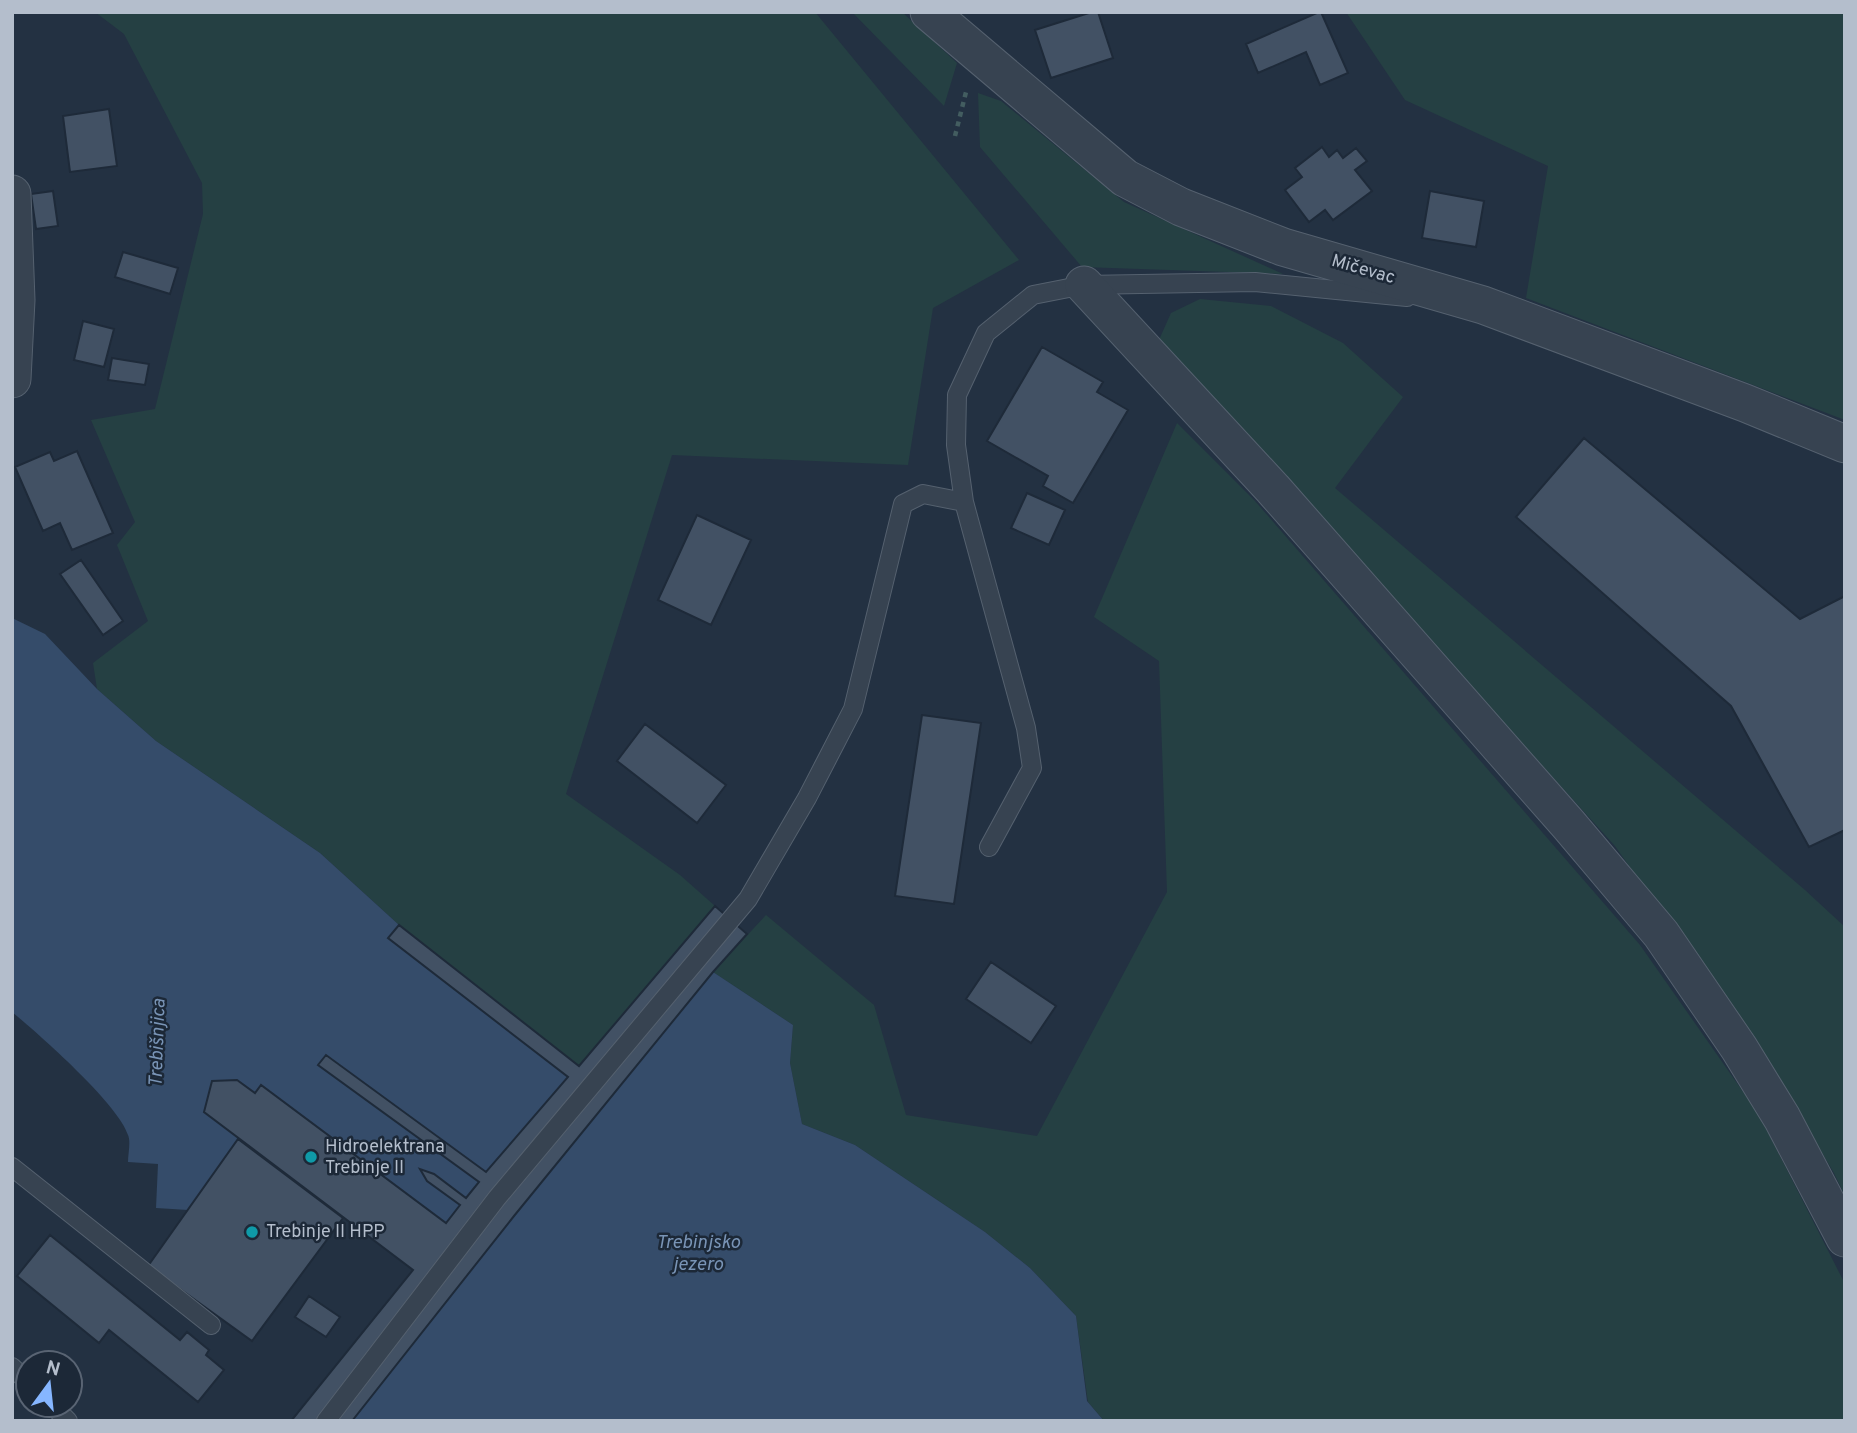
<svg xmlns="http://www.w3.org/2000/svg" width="1857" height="1433" font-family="Overpass,sans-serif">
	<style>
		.green { fill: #254043 }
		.water { fill: #354c6a }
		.building { fill: #425164; stroke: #1e2a39; stroke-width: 2 }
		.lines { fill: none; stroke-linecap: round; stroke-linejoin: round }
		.lane-casing { stroke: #55616f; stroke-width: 20 }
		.street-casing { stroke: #55616f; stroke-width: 39 }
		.path { stroke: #435d60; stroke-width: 4.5; stroke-dasharray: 5 5; stroke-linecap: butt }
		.lane { stroke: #374351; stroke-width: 18 }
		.street { stroke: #374351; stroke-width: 37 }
		.culture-dot { fill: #0f9aa8; stroke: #1c2837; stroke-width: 2.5 }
		.labels { text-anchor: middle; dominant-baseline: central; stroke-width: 5; stroke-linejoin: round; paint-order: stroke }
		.street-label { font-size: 18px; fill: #b4becc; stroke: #1c2837 }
		.poi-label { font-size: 18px; fill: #b4becc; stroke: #1c2837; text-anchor: start }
		.water-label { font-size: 19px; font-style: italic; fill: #7994b6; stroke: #1c2837 }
	</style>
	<rect width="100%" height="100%" fill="#233142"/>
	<path class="green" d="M 95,12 L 815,12 L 1019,260 L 933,308 L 908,465 L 672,455 L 566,794 L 680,875 L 715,906 L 579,1066 L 399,925 L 320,853 L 156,741 L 97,689 L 93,663 L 148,621 L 117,545 L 135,522 L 91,420 L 155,409 L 203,214 L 202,183 L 124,34 Z
		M 852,12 L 902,12 L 957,63 L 944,106 Z
		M 1346,12 L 1845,12 L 1845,420 L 1526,298 L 1548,166 L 1405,100 Z
		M 978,93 L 1001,101 L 1124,202 L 1283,274 L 1082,267 L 980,147 Z
		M 1200,299 L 1271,306 L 1343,343 L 1403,397 L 1335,488 L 1805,890 L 1845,927 L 1845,1196 L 1834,1173 L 1772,1070 L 1615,846 L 1158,342 L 1171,313 Z
		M 1177,423 L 1255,501 L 1640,945 L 1758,1113 L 1845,1284 L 1845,1421 L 1104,1421 L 1088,1402 L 1076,1316 L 1030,1268 L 985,1232 L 855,1145 L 802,1124 L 790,1063 L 793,1025 L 713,972 L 766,915 L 874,1005 L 906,1115 L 1037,1136 L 1167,892 L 1159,661 L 1094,617 Z"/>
	<path class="water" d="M 12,618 L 45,634 L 97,689 L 156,741 L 320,853 L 399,925 L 388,938 L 568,1077 L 486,1172 L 325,1056 L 319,1065 L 479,1182 L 466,1198 L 434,1174 L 421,1170 L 427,1181 L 460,1205 L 446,1223 L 261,1085 L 255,1093 L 237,1080 L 212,1081 L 205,1112 L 239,1138 L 188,1210 L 156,1208 L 158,1164 L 128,1162 C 128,1154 131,1142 128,1135 C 119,1105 39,1034 12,1012 Z
		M 713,972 L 793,1025 L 790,1063 L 802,1124 L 855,1145 L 985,1232 L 1030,1268 L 1076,1316 L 1087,1401 L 1104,1421 L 352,1421 L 514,1216 Z"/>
	<path class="building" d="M 1092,12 L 1098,12 L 1113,58 L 1051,78 L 1035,30 Z
		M 1319,12 L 1321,12 L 1348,73 L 1320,85 L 1306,52 L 1258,73 L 1246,44 Z
		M 109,109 L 117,166 L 70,172 L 63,116 Z
		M 1322,147 L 1329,157 L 1337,150 L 1343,158 L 1356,148 L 1367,161 L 1355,170 L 1372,191 L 1333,220 L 1325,210 L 1309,222 L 1285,190 L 1302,177 L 1295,168 Z
		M 53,191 L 58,226 L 36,229 L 31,194 Z
		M 1430,191 L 1484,201 L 1476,247 L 1422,238 Z
		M 123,252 L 178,268 L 170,294 L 115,277 Z
		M 83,321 L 114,329 L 104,367 L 74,360 Z
		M 1042,347 L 1103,382 L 1097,392 L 1128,410 L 1073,503 L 1043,486 L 1048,476 L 987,441 Z
		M 112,358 L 149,364 L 145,385 L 108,380 Z
		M 1584,438 L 1800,619 L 1845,596 L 1845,830 L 1809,847 L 1731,706 L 1516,517 Z
		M 77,451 L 113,533 L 72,550 L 60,523 L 43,531 L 15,467 L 50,452 L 54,461 Z
		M 1027,493 L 1065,510 L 1049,545 L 1011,528 Z
		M 697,515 L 751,540 L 711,625 L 658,600 Z
		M 81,560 L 123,621 L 103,635 L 60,574 Z
		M 922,715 L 981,723 L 954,904 L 895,896 Z
		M 645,724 L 726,785 L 697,823 L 617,761 Z
		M 715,906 L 747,934 L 713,972 L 514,1216 L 352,1421 L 291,1421 L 413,1270 L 204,1112 L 212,1081 L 237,1080 L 255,1093 L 261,1085 L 446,1223 L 460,1205 L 427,1181 L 420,1169 L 434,1174 L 466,1198 L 479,1182 L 318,1065 L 326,1055 L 486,1172 L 568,1077 L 388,938 L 399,925 L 579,1066 Z
		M 991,962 L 1056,1006 L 1031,1043 L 966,999 Z
		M 238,1139 L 343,1218 L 252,1341 L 148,1266 Z
		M 238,1139 L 343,1218 L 252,1341 L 148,1266 Z
		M 50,1235 L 180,1340 L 187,1332 L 209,1350 L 206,1355 L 224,1370 L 198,1402 L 109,1330 L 99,1343 L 17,1276 Z
		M 309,1296 L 340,1317 L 326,1337 L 295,1317 Z"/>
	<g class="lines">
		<g class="lane-casing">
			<path id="lane" d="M 964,502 L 1026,728 L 1032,768 L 989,847
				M 12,1167 L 211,1325
				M 12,1367 L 28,1382
				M 52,1405 L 68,1421
				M 326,1421 L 497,1198 L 748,899 L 807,798 L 853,709 L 903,504 L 923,494 L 964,502 L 956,445 L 957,395 L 986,333 L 1033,295 L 1084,285 L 1255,282 L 1407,297"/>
		</g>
		<g class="street-casing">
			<path id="street" d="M 929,12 L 1125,178 L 1181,207 L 1283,247 L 1483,305 L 1745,403 L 1845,444
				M 12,194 L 16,300 L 12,379
				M 1084,285 L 1273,489 L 1569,825 L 1661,934 L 1739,1048 L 1782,1118 L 1845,1238"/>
		</g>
		<path class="path" d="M 955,136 L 967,88"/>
		<use href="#lane" class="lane"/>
		<use href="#street" class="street"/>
	</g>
	<g class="culture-dot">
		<circle cx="311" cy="1157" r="7"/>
		<circle cx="252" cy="1232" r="7"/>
	</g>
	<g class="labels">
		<g class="street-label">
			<text transform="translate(1363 270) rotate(16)">Mičevac</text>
		</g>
		<g class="poi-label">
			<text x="325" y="1147">Hidroelektrana<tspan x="325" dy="21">Trebinje II</tspan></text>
			<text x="266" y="1232">Trebinje II HPP</text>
		</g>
		<g class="water-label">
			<text transform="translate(158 1043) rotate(-88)">Trebišnjica</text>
			<text x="698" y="1243">Trebinjsko<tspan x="698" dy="22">jezero</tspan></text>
		</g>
	</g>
	<rect width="1857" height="1433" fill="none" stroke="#b4becc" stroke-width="28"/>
	<g transform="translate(49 1384) rotate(15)"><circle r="33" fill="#1c2837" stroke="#596473" stroke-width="2"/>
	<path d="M0-5L12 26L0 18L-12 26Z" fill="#86b6ff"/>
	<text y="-10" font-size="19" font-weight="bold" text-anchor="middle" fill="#b4becc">N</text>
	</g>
</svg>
